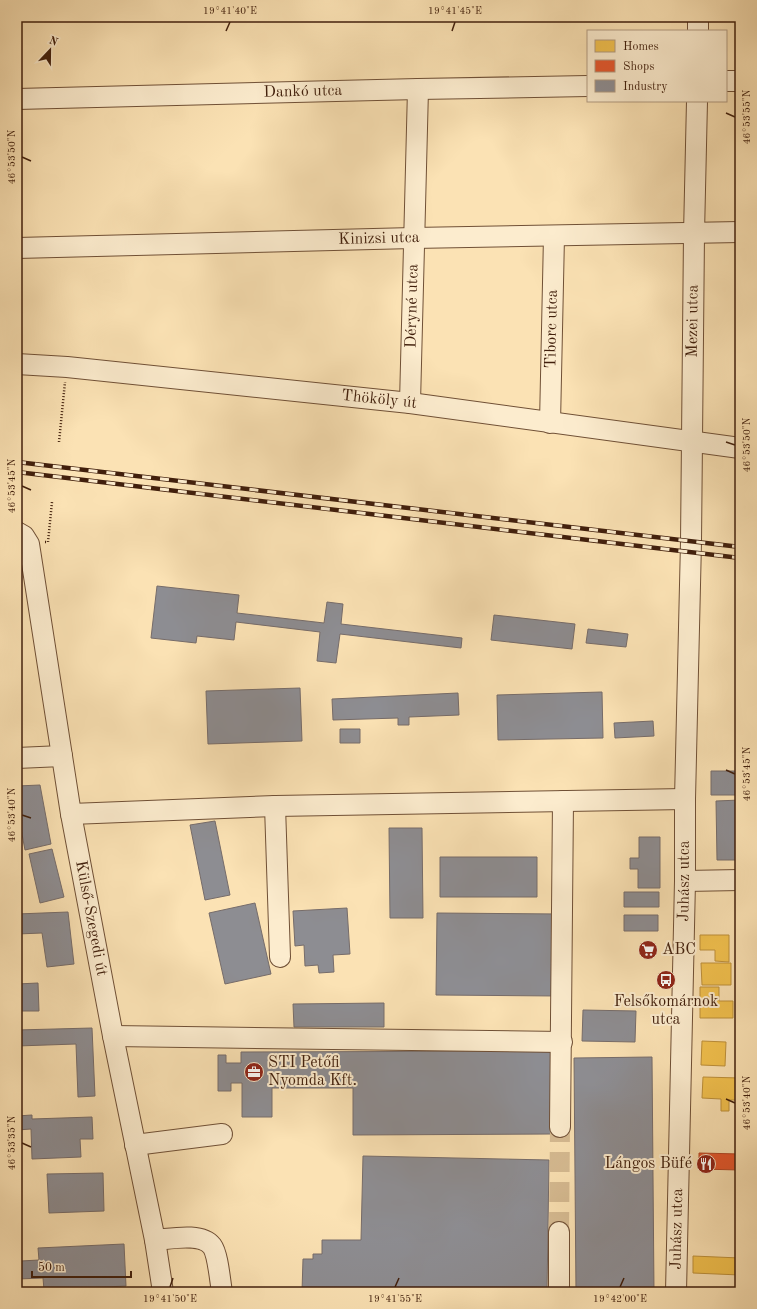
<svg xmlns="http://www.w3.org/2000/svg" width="757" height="1309" font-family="'Old Standard TT',serif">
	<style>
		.homes { fill: #f2c14e; stroke: #bd903a }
		.shops { fill: #e4572e; stroke: #b34624 }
		.industry { fill: #8d8d92; stroke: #766c6a }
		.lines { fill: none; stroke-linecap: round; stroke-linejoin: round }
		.minor-tunnel { stroke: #d6bb92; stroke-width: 20; stroke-dasharray: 20 10; stroke-linecap: butt }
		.minor-casing { stroke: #705036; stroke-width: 22 }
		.path { stroke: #411f0c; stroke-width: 2.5; stroke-dasharray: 1 2; stroke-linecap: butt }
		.minor { stroke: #fcecce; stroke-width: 20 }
		.rail-casing { stroke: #411f0c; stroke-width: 4.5 }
		.rail { stroke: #fcecce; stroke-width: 3; stroke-dasharray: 9; stroke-linecap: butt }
		.ticks { fill: none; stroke: #411f0c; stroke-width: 1.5 }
		.labels { text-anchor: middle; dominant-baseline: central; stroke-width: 4; stroke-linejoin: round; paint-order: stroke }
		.street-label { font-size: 16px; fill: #411f0c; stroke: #fcecce }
		.poi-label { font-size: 16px; fill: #411f0c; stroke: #fcecce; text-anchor: start }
		.neatline { fill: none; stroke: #411f0c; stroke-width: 1.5 }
		.ticks-label { font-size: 10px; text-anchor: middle; fill: #411f0c }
	</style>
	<rect width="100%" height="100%" fill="#fbe2b4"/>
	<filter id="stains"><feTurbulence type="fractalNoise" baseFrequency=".005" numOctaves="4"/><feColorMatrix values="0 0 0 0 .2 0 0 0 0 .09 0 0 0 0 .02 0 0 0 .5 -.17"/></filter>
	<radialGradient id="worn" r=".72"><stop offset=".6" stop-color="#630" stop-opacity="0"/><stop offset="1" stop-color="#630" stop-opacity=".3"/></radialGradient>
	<path class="homes" d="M 700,935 L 729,935 L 729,962 L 715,961 L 715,950 L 700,950 Z
		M 701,963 L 731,963 L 731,985 L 702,985 Z
		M 700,987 L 719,987 L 719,1001 L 733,1001 L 733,1018 L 700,1018 Z
		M 702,1041 L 726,1042 L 725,1066 L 701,1065 Z
		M 703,1077 L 740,1078 L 740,1094 L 738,1094 L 737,1100 L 729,1100 L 729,1111 L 721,1111 L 721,1099 L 702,1098 Z
		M 693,1256 L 740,1258 L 740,1275 L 693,1273 Z"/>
	<path class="shops" d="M 699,1153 L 740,1154 L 740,1170 L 699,1169 Z"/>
	<path class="industry" d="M 740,486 L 740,504 L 738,504 Z
		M 157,586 L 239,595 L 237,613 L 324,623 L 327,602 L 343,604 L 341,624 L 462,638 L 461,648 L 340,634 L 336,663 L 317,661 L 320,632 L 236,622 L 234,640 L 197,636 L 196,643 L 151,638 Z
		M 494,615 L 575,624 L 572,649 L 491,640 Z
		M 588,629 L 628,634 L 626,647 L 586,643 Z
		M 300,688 L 302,741 L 208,744 L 206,691 Z
		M 602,692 L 603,738 L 498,740 L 497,695 Z
		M 458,693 L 459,715 L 409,717 L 409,725 L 398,725 L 398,718 L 333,720 L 332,699 Z
		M 653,721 L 654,736 L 615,738 L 614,723 Z
		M 340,729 L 360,729 L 360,743 L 340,743 Z
		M 711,771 L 740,771 L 740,795 L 711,795 Z
		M 40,785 L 51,844 L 25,850 L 17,808 L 17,786 Z
		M 740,800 L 740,860 L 717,860 L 716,801 Z
		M 215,821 L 230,895 L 205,900 L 190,825 Z
		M 389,828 L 422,828 L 423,918 L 390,918 Z
		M 639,837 L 660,837 L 660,888 L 638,888 L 638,869 L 630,869 L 630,858 L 639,858 Z
		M 52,849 L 64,897 L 40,903 L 29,854 Z
		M 440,857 L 537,857 L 537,897 L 440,897 Z
		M 624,892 L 659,892 L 659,907 L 624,907 Z
		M 255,903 L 271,974 L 225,984 L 209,913 Z
		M 347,908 L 350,954 L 333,955 L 334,972 L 319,973 L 318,965 L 305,966 L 304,945 L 295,946 L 293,911 Z
		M 68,912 L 74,964 L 47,967 L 42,933 L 17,934 L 17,914 Z
		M 437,913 L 558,914 L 557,996 L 436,995 Z
		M 624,915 L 658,915 L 658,931 L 624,931 Z
		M 38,983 L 39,1011 L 17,1011 L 17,984 Z
		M 384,1003 L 384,1027 L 294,1027 L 293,1004 Z
		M 583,1010 L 636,1011 L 635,1042 L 582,1041 Z
		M 92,1028 L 95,1096 L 78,1097 L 76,1044 L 17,1046 L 17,1030 Z
		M 551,1051 L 552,1134 L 353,1135 L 353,1088 L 272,1088 L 272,1117 L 242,1117 L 242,1083 L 231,1083 L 231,1091 L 218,1091 L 218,1055 L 226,1055 L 226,1063 L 241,1063 L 241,1052 Z
		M 652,1057 L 654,1292 L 576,1292 L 574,1058 Z
		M 32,1115 L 32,1119 L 92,1117 L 93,1139 L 80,1139 L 81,1157 L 32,1159 L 31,1129 L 17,1130 L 17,1116 Z
		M 363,1156 L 549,1160 L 547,1292 L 302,1292 L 303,1259 L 313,1259 L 313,1254 L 322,1254 L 322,1240 L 361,1240 Z
		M 103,1173 L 104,1211 L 49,1213 L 47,1174 Z
		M 124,1244 L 126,1286 L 44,1290 L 43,1278 L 17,1279 L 17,1255 L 21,1255 L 21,1261 L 39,1260 L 38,1248 Z"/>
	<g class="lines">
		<path class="minor-tunnel" d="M 559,1232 L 560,1127"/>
		<g class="minor-casing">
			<g id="minor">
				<path d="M 698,31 L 698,17"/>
				<path d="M 726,81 L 740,81"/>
				<path id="s1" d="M 17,99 L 418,89 L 588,86"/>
				<path id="s2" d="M 17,248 L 413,238 L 740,232"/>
				<path id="s3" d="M 17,364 L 67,367 L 410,403 L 740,448"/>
				<path id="s4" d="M 410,403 L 418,89"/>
				<path id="s5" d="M 550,423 L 554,236"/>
				<path id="s6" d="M 17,532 L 24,536 L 29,544 L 71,814 L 113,1036 L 155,1240 L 163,1292"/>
				<path d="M 17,758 L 62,756"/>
				<path d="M 275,806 L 280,957"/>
				<path d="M 71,814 L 275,806 L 685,799"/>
				<path d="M 685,881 L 740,880"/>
				<path d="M 113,1036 L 562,1042"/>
				<path d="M 560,1127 L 563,801"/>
				<path d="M 135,1145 L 222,1134"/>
				<path d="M 155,1240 C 170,1239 201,1232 212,1246 C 218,1254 220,1281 222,1292"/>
				<path d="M 559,1292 L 559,1232"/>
				<path id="s7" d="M 676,1292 L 685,881 L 685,799 L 691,542 L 694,234 L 697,101"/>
			</g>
		</g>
		<path class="path" d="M 59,442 L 65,382
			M 45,542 L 48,542 L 52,502"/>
		<use href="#minor" class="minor"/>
		<g class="rail-casing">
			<path id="rail" d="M 17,462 L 740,547
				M 17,472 L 740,558"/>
		</g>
		<use href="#rail" class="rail"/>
	</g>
	<path class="ticks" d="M 226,31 L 230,22M 452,31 L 455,22M 726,113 L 735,117M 22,157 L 31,161M 726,442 L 735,445M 22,486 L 31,490M 726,770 L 735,774M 22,815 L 31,818M 726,1099 L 735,1103M 22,1143 L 31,1147M 170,1287 L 173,1278M 395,1287 L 399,1278M 620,1287 L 624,1278"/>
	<defs>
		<g id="supermarket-disc" transform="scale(1)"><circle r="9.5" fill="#8f2418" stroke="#fcecce"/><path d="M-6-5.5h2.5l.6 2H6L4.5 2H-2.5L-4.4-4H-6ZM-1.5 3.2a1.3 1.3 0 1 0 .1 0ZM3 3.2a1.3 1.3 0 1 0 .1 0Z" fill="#fff"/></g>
		<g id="bus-disc" transform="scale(1)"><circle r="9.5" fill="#8f2418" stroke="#fcecce"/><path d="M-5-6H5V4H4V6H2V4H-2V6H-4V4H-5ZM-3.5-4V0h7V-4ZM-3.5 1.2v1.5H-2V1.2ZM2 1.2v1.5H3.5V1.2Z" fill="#fff"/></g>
		<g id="office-disc" transform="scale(1)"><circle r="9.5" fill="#8f2418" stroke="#fcecce"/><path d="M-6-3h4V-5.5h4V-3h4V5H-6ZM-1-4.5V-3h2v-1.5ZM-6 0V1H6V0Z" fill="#fff"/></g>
		<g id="restaurant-disc" transform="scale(1)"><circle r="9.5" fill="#8f2418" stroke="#fcecce"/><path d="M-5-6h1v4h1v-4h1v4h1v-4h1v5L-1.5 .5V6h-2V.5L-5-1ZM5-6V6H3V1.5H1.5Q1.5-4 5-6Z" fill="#fff"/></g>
	</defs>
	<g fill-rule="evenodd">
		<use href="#supermarket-disc" x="648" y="950"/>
		<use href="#bus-disc" x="666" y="980"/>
		<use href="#office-disc" x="254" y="1072"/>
		<use href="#restaurant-disc" x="706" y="1164"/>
	</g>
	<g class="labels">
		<g class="street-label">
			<text stroke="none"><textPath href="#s1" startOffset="286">Dankó utca</textPath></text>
			<text stroke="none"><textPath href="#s2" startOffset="362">Kinizsi utca</textPath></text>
			<text stroke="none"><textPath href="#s4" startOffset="97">Déryné utca</textPath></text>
			<text stroke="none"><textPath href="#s7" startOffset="971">Mezei utca</textPath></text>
			<text stroke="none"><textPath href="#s5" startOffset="94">Tiborc utca</textPath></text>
			<text stroke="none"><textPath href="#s3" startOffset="364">Thököly út</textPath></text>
			<text stroke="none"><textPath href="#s7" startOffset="411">Juhász utca</textPath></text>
			<text stroke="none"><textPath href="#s6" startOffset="397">Külső-Szegedi út</textPath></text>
			<text stroke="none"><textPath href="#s7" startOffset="63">Juhász utca</textPath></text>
		</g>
		<g class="poi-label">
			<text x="662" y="950">ABC</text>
			<text x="666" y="1002" text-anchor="middle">Felsőkomárnok<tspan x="666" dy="18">utca</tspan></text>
			<text x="268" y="1063">STI Petőfi<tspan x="268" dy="18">Nyomda Kft.</tspan></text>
			<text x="692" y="1164" text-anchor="end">Lángos Büfé</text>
		</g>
	</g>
	<rect width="757" height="1309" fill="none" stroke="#fbe2b4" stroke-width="44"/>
	<rect x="587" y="30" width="140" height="72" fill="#fcecce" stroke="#b19a80"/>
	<rect x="595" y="40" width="20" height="12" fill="#f2c14e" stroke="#b19a80"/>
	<text x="623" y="50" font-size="12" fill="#411f0c">Homes</text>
	<rect x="595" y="60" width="20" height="12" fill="#e4572e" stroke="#b19a80"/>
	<text x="623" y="70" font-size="12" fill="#411f0c">Shops</text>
	<rect x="595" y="80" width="20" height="12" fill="#8d8d92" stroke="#b19a80"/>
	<text x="623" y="90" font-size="12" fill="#411f0c">Industry</text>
	<g transform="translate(50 50) rotate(22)" stroke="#fcecce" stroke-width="3" paint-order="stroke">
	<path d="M0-3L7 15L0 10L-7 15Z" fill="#411f0c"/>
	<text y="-6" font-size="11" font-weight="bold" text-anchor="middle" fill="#411f0c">N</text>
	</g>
	<path d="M32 1271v6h99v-6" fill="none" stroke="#411f0c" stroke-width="2"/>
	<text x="38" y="1271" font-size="12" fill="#411f0c" stroke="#fcecce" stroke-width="3" paint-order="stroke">50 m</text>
	<rect x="22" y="22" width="713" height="1265" class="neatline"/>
	<g class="ticks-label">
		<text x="230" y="14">19°41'40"E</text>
		<text x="455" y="14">19°41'45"E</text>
		<text transform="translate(746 117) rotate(-90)" y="4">46°53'55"N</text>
		<text transform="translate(11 157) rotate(-90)" y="4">46°53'50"N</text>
		<text transform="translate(746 445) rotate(-90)" y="4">46°53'50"N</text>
		<text transform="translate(11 486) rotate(-90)" y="4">46°53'45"N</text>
		<text transform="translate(746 774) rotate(-90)" y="4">46°53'45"N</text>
		<text transform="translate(11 815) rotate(-90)" y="4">46°53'40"N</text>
		<text transform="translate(746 1103) rotate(-90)" y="4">46°53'40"N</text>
		<text transform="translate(11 1143) rotate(-90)" y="4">46°53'35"N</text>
		<text x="170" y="1302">19°41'50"E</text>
		<text x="395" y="1302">19°41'55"E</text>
		<text x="620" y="1302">19°42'00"E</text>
	</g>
	<rect width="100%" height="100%" filter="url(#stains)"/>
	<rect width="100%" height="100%" fill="url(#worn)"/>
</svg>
